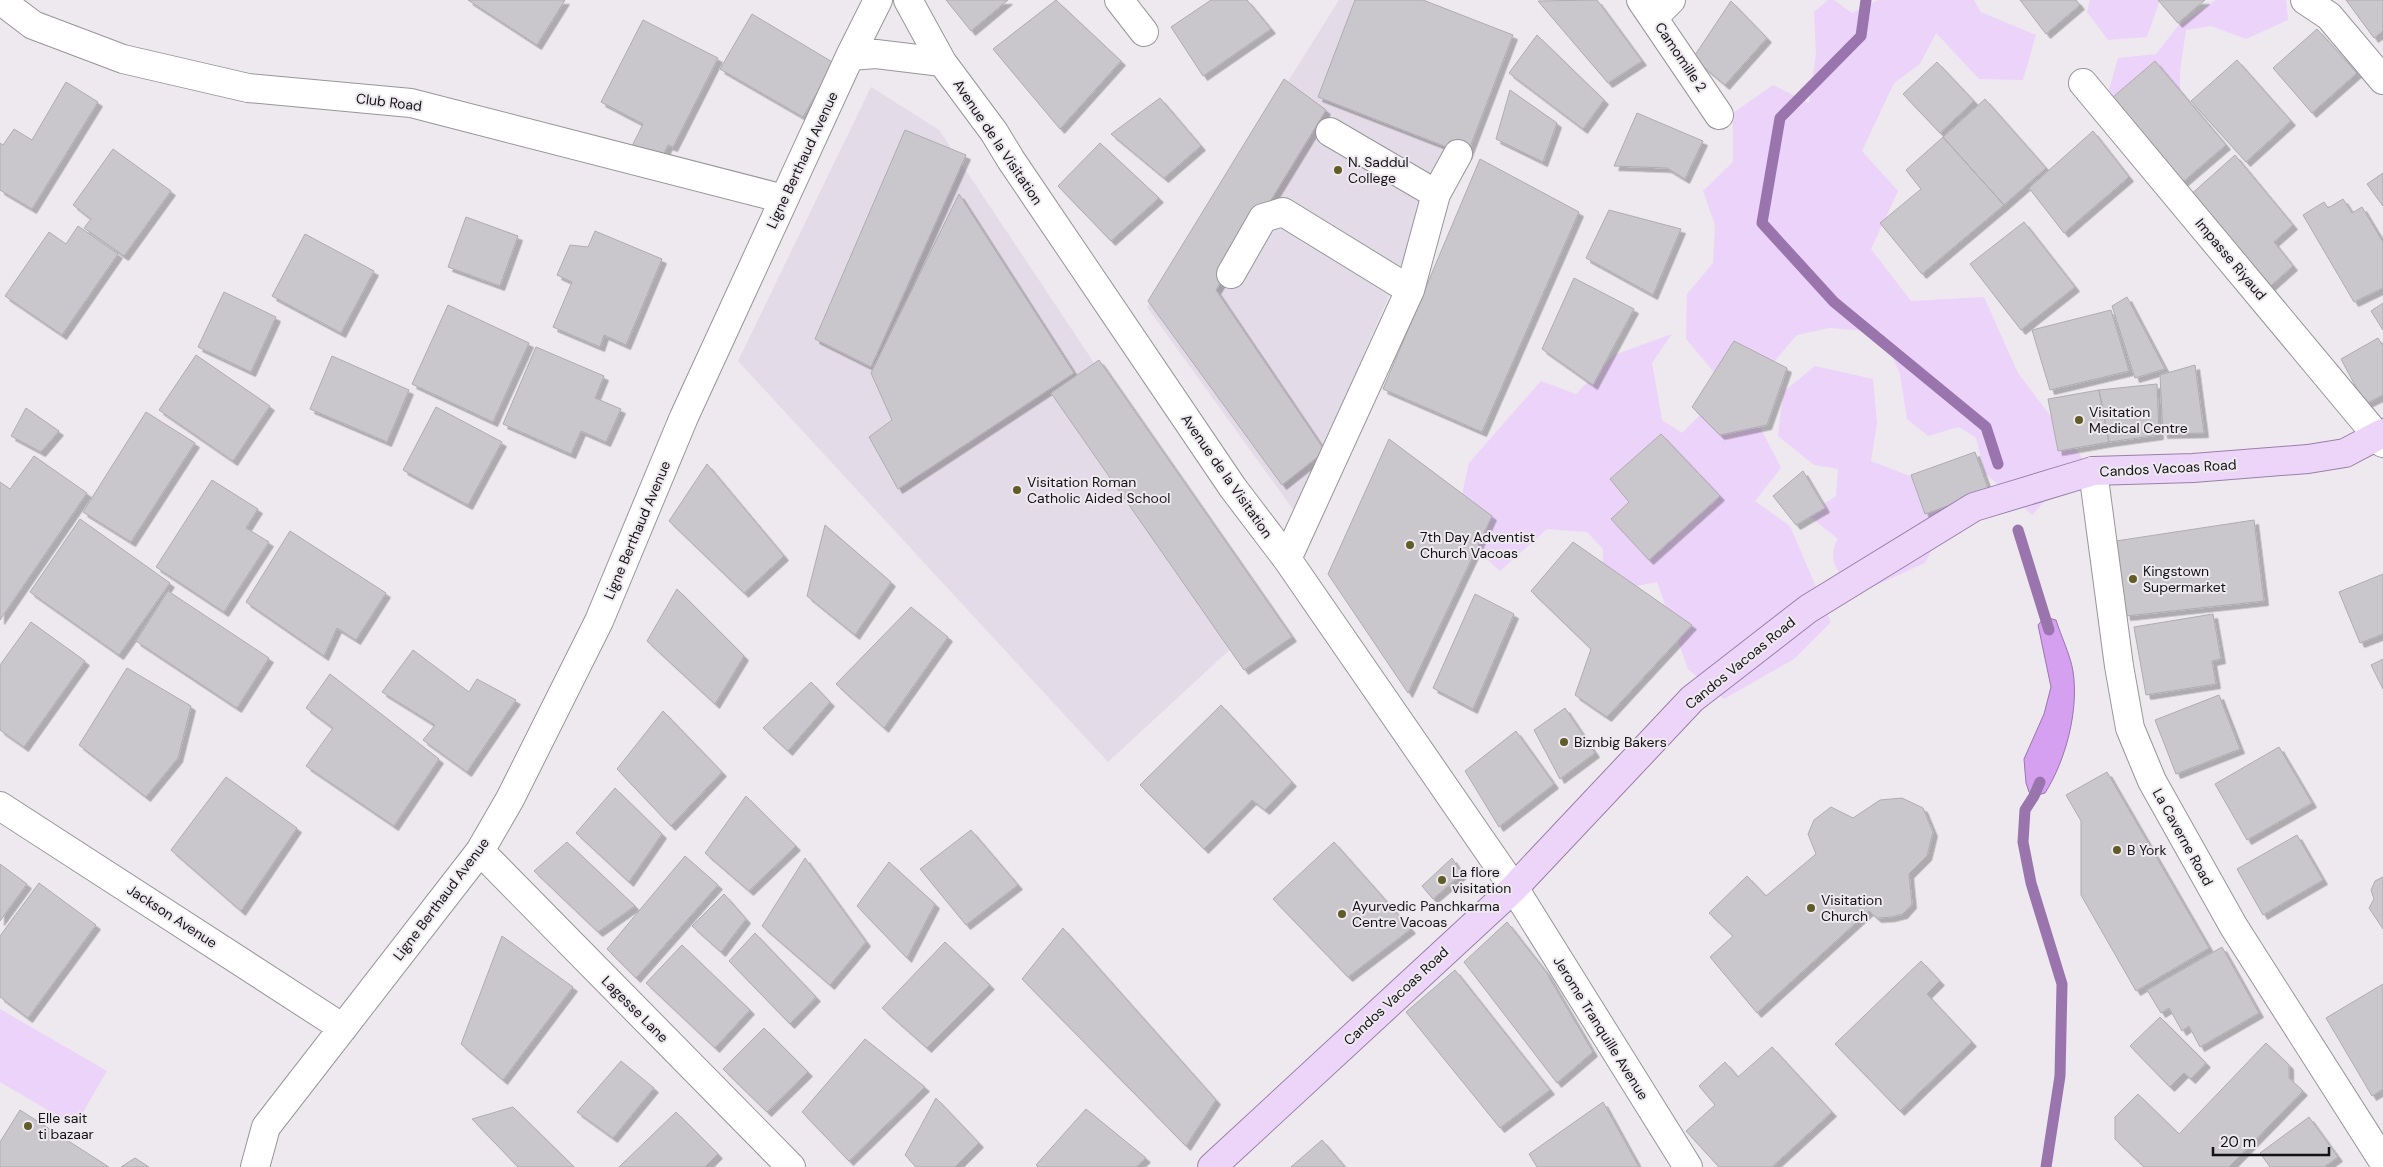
<svg xmlns="http://www.w3.org/2000/svg" width="2383" height="1167" font-family="'DM Sans',sans-serif">
	<style>
		.built { fill: #e3dbe7 }
		.green { fill: #ecd3fa }
		.water { fill: #d4a0ef; stroke: #9a75ad }
		.lines { fill: none; stroke-linecap: round; stroke-linejoin: round }
		.stream { stroke: #9a75ad; stroke-width: 11 }
		.building { fill: #cac7cc; stroke: #afacb1; filter: url(#shadow) }
		.minor-casing { stroke: #98959a; stroke-width: 30 }
		.major-casing { stroke: #997fa8; stroke-width: 30 }
		.minor { stroke: #fff; stroke-width: 28 }
		.major { stroke: #edd5fa; stroke-width: 28 }
		.poi-dot { fill: #605b27; stroke: #ede9ef; stroke-width: 2 }
		.labels { text-anchor: middle; dominant-baseline: central; stroke-width: 4; stroke-linejoin: round; paint-order: stroke }
		.street-label { font-size: 14px; fill: #131214; stroke: #ede9ef }
		.poi-label { font-size: 14px; fill: #131214; stroke: #ede9ef; text-anchor: start }
	</style>
	<defs>
		<filter id="shadow"><feDropShadow dx="4.5" dy="4.5" stdDeviation="0" flood-color="#0004"/></filter>
	</defs>
	<rect width="100%" height="100%" fill="#ede9ef"/>
	<path class="built" d="M 1339,0 L 1409,0 L 1503,34 L 1295,512 L 1147,307 Z
		M 871,87 L 939,130 L 1264,618 L 1108,762 L 738,361 Z"/>
	<path class="green" d="M 1828,0 L 1834,0 L 1852,13 L 1878,0 L 1974,0 L 1981,12 L 2036,35 L 2023,80 L 1979,79 L 1936,33 L 1920,64 L 1894,83 L 1862,151 L 1898,191 L 1871,249 L 1911,301 L 1984,297 L 2018,373 L 2083,459 L 2032,515 L 1985,473 L 1976,438 L 1959,427 L 1928,436 L 1907,419 L 1900,374 L 1881,332 L 1829,328 L 1797,335 L 1766,371 L 1728,389 L 1686,339 L 1687,294 L 1713,263 L 1715,225 L 1703,191 L 1733,162 L 1733,113 L 1773,85 L 1809,103 L 1816,53 L 1814,12 Z
		M 2090,0 L 2160,0 L 2147,37 L 2108,40 L 2087,12 Z
		M 2216,0 L 2286,0 L 2288,20 L 2246,39 L 2211,26 L 2186,30 L 2180,71 L 2180,105 L 2134,125 L 2109,90 L 2118,58 L 2156,54 L 2178,26 Z
		M 1672,334 L 1652,363 L 1662,420 L 1682,433 L 1712,403 L 1761,429 L 1781,468 L 1755,501 L 1790,526 L 1831,622 L 1794,659 L 1724,699 L 1688,669 L 1657,582 L 1602,593 L 1603,549 L 1587,532 L 1547,529 L 1500,571 L 1454,530 L 1469,463 L 1541,381 L 1576,394 L 1614,355 Z
		M 1815,366 L 1873,379 L 1877,423 L 1871,461 L 1930,484 L 1958,501 L 1925,563 L 1857,594 C 1843,577 1824,562 1838,539 L 1808,515 L 1836,496 L 1838,469 L 1814,465 L 1778,436 L 1783,392 Z
		M 0,1009 L 107,1071 L 75,1126 L 0,1082 Z"/>
	<path class="water" d="M 2045,617 L 2056,620 C 2061,636 2070,654 2073,671 C 2079,710 2066,760 2045,793 L 2034,796 L 2029,792 L 2026,783 L 2024,759 L 2044,714 L 2051,687 L 2038,625 Z"/>
	<g class="lines">
		<path class="stream" d="M 1866,0 L 1861,36 L 1780,118 L 1762,223 L 1834,302 L 1986,427 L 1998,464
			M 2018,530 L 2049,630
			M 2040,782 L 2034,796 L 2025,810 L 2023,842 L 2031,883 L 2062,984 L 2060,1076 L 2046,1167"/>
	</g>
	<path class="building" d="M 468,0 L 565,0 L 537,45 Z
		M 946,0 L 1008,0 L 971,31 Z
		M 1056,0 L 1121,61 L 1060,129 L 993,49 Z
		M 1211,0 L 1247,0 L 1271,29 L 1203,76 L 1171,27 Z
		M 1355,0 L 1423,0 L 1513,35 L 1467,155 L 1318,97 Z
		M 1597,0 L 1642,61 L 1608,83 L 1538,1 Z
		M 2020,0 L 2076,0 L 2080,5 L 2046,34 Z
		M 2158,0 L 2205,0 L 2178,23 Z
		M 2346,0 L 2383,0 L 2383,31 L 2374,38 Z
		M 1731,1 L 1767,38 L 1725,85 L 1693,58 Z
		M 752,14 L 834,63 L 803,117 L 720,69 Z
		M 643,20 L 718,58 L 673,147 L 668,145 L 661,160 L 632,146 L 643,124 L 601,102 Z
		M 2317,29 L 2357,73 L 2312,113 L 2273,68 Z
		M 1537,35 L 1604,100 L 1583,129 L 1509,73 Z
		M 2237,60 L 2291,121 L 2246,162 L 2191,101 Z
		M 2155,61 L 2226,145 L 2177,187 L 2106,103 Z
		M 1937,62 L 1974,101 L 1940,133 L 1903,94 Z
		M 1284,79 L 1326,110 L 1216,290 L 1325,451 L 1282,485 L 1148,301 Z
		M 66,82 L 98,102 L 32,209 L 0,190 L 0,143 L 3,145 L 14,129 L 32,140 Z
		M 1510,90 L 1557,123 L 1543,162 L 1496,139 Z
		M 1160,98 L 1201,146 L 1164,178 L 1111,134 Z
		M 1985,99 L 2046,168 L 2004,205 L 1943,137 Z
		M 1637,113 L 1703,141 L 1685,179 L 1667,168 L 1614,166 Z
		M 905,130 L 966,155 L 871,367 L 815,339 Z
		M 2093,131 L 2129,177 L 2064,233 L 2029,188 Z
		M 1943,137 L 2004,205 L 1922,274 L 1880,223 L 1921,189 L 1906,170 Z
		M 1100,143 L 1159,198 L 1111,241 L 1058,186 Z
		M 113,149 L 171,191 L 124,256 L 84,228 L 91,219 L 73,205 Z
		M 2235,155 L 2293,225 L 2274,242 L 2293,266 L 2265,291 L 2188,197 Z
		M 1480,159 L 1579,212 L 1482,432 L 1383,389 Z
		M 2383,173 L 2383,206 L 2367,184 Z
		M 959,194 L 1074,373 L 898,489 L 869,437 L 892,420 L 871,373 Z
		M 2343,199 L 2352,213 L 2362,207 L 2383,242 L 2383,288 L 2354,302 L 2303,215 L 2324,202 L 2328,208 Z
		M 1609,210 L 1681,229 L 1653,295 L 1586,258 Z
		M 466,217 L 518,236 L 500,286 L 448,267 Z
		M 2024,222 L 2075,287 L 2021,330 L 1970,264 Z
		M 78,226 L 118,254 L 62,335 L 5,296 L 49,232 L 66,244 Z
		M 595,231 L 662,259 L 626,345 L 604,335 L 600,347 L 553,327 L 572,282 L 557,275 L 570,245 L 588,247 Z
		M 305,234 L 374,271 L 341,333 L 272,296 Z
		M 1574,278 L 1634,309 L 1593,385 L 1542,349 Z
		M 224,292 L 276,317 L 251,372 L 198,347 Z
		M 2127,297 L 2165,369 L 2135,378 L 2112,306 Z
		M 2383,303 L 2383,330 L 2371,311 Z
		M 448,305 L 529,343 L 493,422 L 412,384 Z
		M 2111,310 L 2129,371 L 2050,390 L 2032,330 Z
		M 2378,338 L 2383,346 L 2383,395 L 2365,404 L 2341,359 Z
		M 1734,341 L 1787,368 L 1767,425 L 1720,435 L 1692,407 Z
		M 536,347 L 604,376 L 595,398 L 621,409 L 606,442 L 581,431 L 571,454 L 503,424 Z
		M 196,355 L 270,406 L 233,461 L 159,410 Z
		M 332,356 L 409,390 L 387,442 L 310,409 Z
		M 1099,360 L 1292,637 L 1244,670 L 1051,393 Z
		M 2195,365 L 2204,433 L 2163,434 L 2160,375 Z
		M 2157,384 L 2159,435 L 2109,442 L 2099,390 Z
		M 2099,390 L 2109,442 L 2058,451 L 2048,399 Z
		M 436,407 L 502,442 L 468,505 L 403,470 Z
		M 26,408 L 59,431 L 41,452 L 11,436 Z
		M 146,412 L 195,443 L 131,542 L 83,512 Z
		M 1661,434 L 1720,496 L 1649,560 L 1611,519 L 1629,502 L 1610,479 Z
		M 1389,439 L 1492,516 L 1408,693 L 1328,574 Z
		M 1975,452 L 1989,491 L 1925,514 L 1911,475 Z
		M 34,456 L 87,493 L 0,620 L 0,482 L 10,489 Z
		M 707,464 L 784,556 L 744,593 L 669,521 Z
		M 1803,471 L 1825,508 L 1796,525 L 1773,496 Z
		M 212,480 L 258,509 L 246,528 L 269,542 L 224,612 L 156,567 Z
		M 80,519 L 170,583 L 119,655 L 30,592 Z
		M 2254,520 L 2264,601 L 2126,616 L 2116,541 Z
		M 825,525 L 891,582 L 855,635 L 807,596 Z
		M 290,531 L 386,593 L 356,640 L 337,628 L 324,656 L 246,602 Z
		M 1573,542 L 1692,625 L 1607,717 L 1575,695 L 1591,649 L 1531,591 Z
		M 2383,574 L 2383,634 L 2360,643 L 2339,592 Z
		M 677,589 L 744,656 L 715,704 L 647,641 Z
		M 168,591 L 269,658 L 237,708 L 136,641 Z
		M 1475,594 L 1514,614 L 1473,709 L 1433,688 Z
		M 911,607 L 948,637 L 884,728 L 836,684 Z
		M 2213,614 L 2221,659 L 2212,661 L 2216,684 L 2146,695 L 2134,627 Z
		M 31,622 L 85,661 L 24,747 L 0,730 L 0,665 Z
		M 413,650 L 469,692 L 477,679 L 516,700 L 467,772 L 423,740 L 435,725 L 382,692 Z
		M 2383,659 L 2383,689 L 2371,665 Z
		M 127,668 L 191,706 L 178,758 L 146,797 L 79,745 Z
		M 330,674 L 439,759 L 394,826 L 306,766 L 333,728 L 306,708 Z
		M 811,682 L 830,702 L 788,751 L 763,728 Z
		M 2219,695 L 2240,749 L 2176,774 L 2155,720 Z
		M 1221,705 L 1292,782 L 1265,810 L 1252,800 L 1204,849 L 1140,785 Z
		M 1565,708 L 1595,753 L 1560,779 L 1534,730 Z
		M 663,711 L 722,772 L 671,826 L 617,769 Z
		M 1516,731 L 1554,784 L 1499,827 L 1465,771 Z
		M 2279,747 L 2312,803 L 2247,840 L 2215,784 Z
		M 2107,772 L 2209,948 L 2136,991 L 2081,895 L 2081,821 L 2066,795 Z
		M 226,777 L 297,828 L 241,911 L 171,850 Z
		M 615,788 L 662,834 L 629,882 L 576,833 Z
		M 746,796 L 796,846 L 749,891 L 705,853 Z
		M 1902,798 L 1923,808 L 1933,832 L 1927,856 L 1909,874 L 1912,904 L 1903,914 L 1891,917 L 1877,918 L 1869,911 L 1757,1013 L 1710,957 L 1733,936 L 1709,913 L 1747,876 L 1766,896 L 1816,854 L 1808,834 L 1814,820 L 1831,807 L 1853,818 L 1880,800 Z
		M 971,830 L 1018,885 L 966,925 L 920,869 Z
		M 2297,835 L 2323,880 L 2263,915 L 2237,869 Z
		M 567,842 L 635,906 L 598,932 L 534,871 Z
		M 1334,842 L 1411,929 L 1348,977 L 1273,899 Z
		M 685,856 L 718,885 L 636,978 L 607,949 Z
		M 805,858 L 866,942 L 830,985 L 762,926 Z
		M 1452,858 L 1462,874 L 1433,899 L 1422,886 Z
		M 889,862 L 935,904 L 907,958 L 857,906 Z
		M 0,864 L 27,884 L 0,921 Z
		M 2383,877 L 2383,929 L 2369,908 L 2374,899 L 2371,890 L 2375,881 Z
		M 39,883 L 96,925 L 28,1018 L 0,997 L 0,936 Z
		M 724,894 L 746,919 L 721,952 L 692,926 Z
		M 1507,922 L 1546,972 L 1593,1052 L 1557,1083 L 1464,962 Z
		M 1063,928 L 1216,1100 L 1186,1146 L 1022,979 Z
		M 755,933 L 816,997 L 790,1024 L 729,961 Z
		M 502,936 L 573,987 L 503,1080 L 461,1044 Z
		M 945,942 L 990,985 L 927,1048 L 882,1008 Z
		M 682,945 L 750,1010 L 715,1048 L 646,983 Z
		M 2222,947 L 2259,1013 L 2200,1047 L 2189,1026 L 2182,1031 L 2169,1008 L 2161,1013 L 2147,990 Z
		M 1921,961 L 1940,981 L 1927,994 L 1972,1042 L 1900,1111 L 1835,1044 Z
		M 1455,970 L 1550,1090 L 1500,1128 L 1406,1012 Z
		M 2383,984 L 2383,1089 L 2372,1096 L 2326,1018 Z
		M 2160,1017 L 2206,1063 L 2191,1079 L 2184,1073 L 2170,1087 L 2130,1046 Z
		M 764,1028 L 808,1072 L 767,1112 L 723,1069 Z
		M 865,1039 L 925,1087 L 849,1161 L 802,1112 Z
		M 2266,1043 L 2289,1065 L 2289,1078 L 2303,1091 L 2229,1167 L 2144,1167 L 2115,1139 L 2115,1117 L 2138,1094 L 2179,1134 Z
		M 1772,1047 L 1832,1112 L 1772,1167 L 1719,1167 L 1686,1131 L 1715,1105 L 1699,1086 L 1725,1062 L 1738,1077 Z
		M 621,1061 L 654,1088 L 613,1138 L 577,1112 Z
		M 936,1098 L 979,1143 L 955,1167 L 916,1167 L 905,1155 Z
		M 1603,1102 L 1639,1167 L 1537,1167 L 1529,1154 Z
		M 513,1107 L 574,1167 L 518,1167 L 472,1119 Z
		M 1086,1109 L 1146,1158 L 1136,1167 L 1038,1167 L 1036,1165 Z
		M 20,1110 L 109,1167 L 0,1167 L 0,1142 Z
		M 676,1112 L 718,1154 L 705,1167 L 619,1167 Z
		M 2309,1117 L 2338,1157 L 2324,1167 L 2270,1167 L 2260,1153 Z
		M 1322,1140 L 1345,1167 L 1291,1167 Z
		M 135,1158 L 149,1167 L 121,1167 Z"/>
	<g class="lines">
		<g class="minor-casing">
			<path id="minor" d="M 0,0 L 33,25 L 123,59 L 248,88 L 411,103 L 784,199
				M 908,0 L 942,62 L 994,132 L 1011,160 L 1233,488 L 1287,559 L 1514,888 L 1688,1167
				M 1119,0 L 1144,32
				M 1641,0 L 1719,115
				M 2305,0 L 2329,16 L 2383,80
				M 1654,17 L 1671,0
				M 850,56 L 876,54 L 942,62
				M 2083,83 L 2383,443
				M 1330,132 L 1436,194
				M 1231,274 L 1263,218 L 1283,212 L 1410,290
				M 2093,471 L 2119,666 L 2130,728 L 2152,781 L 2234,927 L 2383,1161
				M 1287,559 L 1410,290 L 1436,194 L 1458,154
				M 0,806 L 343,1028
				M 480,851 L 791,1167
				M 255,1167 L 266,1127 L 480,851 L 510,799 L 599,621 L 684,417 L 850,56 L 878,0"/>
		</g>
		<g class="major-casing">
			<path id="major" d="M 1212,1167 L 1514,888 L 1692,699 L 1808,609 L 1974,507 L 2093,471 L 2193,468 L 2308,459 L 2345,453 L 2383,433"/>
		</g>
		<use href="#minor" class="minor"/>
		<use href="#major" class="major"/>
	</g>
	<g class="poi-dot">
		<circle cx="1338" cy="170" r="5"/>
		<circle cx="2079" cy="420" r="5"/>
		<circle cx="1017" cy="490" r="5"/>
		<circle cx="1410" cy="545" r="5"/>
		<circle cx="2133" cy="579" r="5"/>
		<circle cx="1564" cy="742" r="5"/>
		<circle cx="2117" cy="850" r="5"/>
		<circle cx="1442" cy="880" r="5"/>
		<circle cx="1811" cy="908" r="5"/>
		<circle cx="1342" cy="914" r="5"/>
		<circle cx="28" cy="1126" r="5"/>
	</g>
	<g class="labels">
		<g class="street-label">
			<text transform="translate(1681 57) rotate(56)">Camomille 2</text>
			<text transform="translate(389 102) rotate(7)">Club Road</text>
			<text transform="translate(998 142) rotate(56)">Avenue de la Visitation</text>
			<text transform="translate(802 160) rotate(-65)">Ligne Berthaud Avenue</text>
			<text transform="translate(2231 259) rotate(50)">Impasse Riyaud</text>
			<text transform="translate(2168 468) rotate(-3)">Candos Vacoas Road</text>
			<text transform="translate(1227 476) rotate(55)">Avenue de la Visitation</text>
			<text transform="translate(637 530) rotate(-67)">Ligne Berthaud Avenue</text>
			<text transform="translate(1740 663) rotate(-39)">Candos Vacoas Road</text>
			<text transform="translate(2183 837) rotate(61)">La Caverne Road</text>
			<text transform="translate(441 899) rotate(-53)">Ligne Berthaud Avenue</text>
			<text transform="translate(172 916) rotate(33)">Jackson Avenue</text>
			<text transform="translate(1396 996) rotate(-43)">Candos Vacoas Road</text>
			<text transform="translate(635 1009) rotate(45)">Lagesse Lane</text>
			<text transform="translate(1601 1028) rotate(58)">Jerome Tranquille Avenue</text>
		</g>
		<g class="poi-label">
			<text x="1348" y="162">N. Saddul<tspan x="1348" dy="16">College</tspan></text>
			<text x="2089" y="412">Visitation<tspan x="2089" dy="16">Medical Centre</tspan></text>
			<text x="1027" y="482">Visitation Roman<tspan x="1027" dy="16">Catholic Aided School</tspan></text>
			<text x="1420" y="537">7th Day Adventist<tspan x="1420" dy="16">Church Vacoas</tspan></text>
			<text x="2143" y="571">Kingstown<tspan x="2143" dy="16">Supermarket</tspan></text>
			<text x="1574" y="742">Biznbig Bakers</text>
			<text x="2127" y="850">B York</text>
			<text x="1452" y="872">La flore<tspan x="1452" dy="16">visitation</tspan></text>
			<text x="1821" y="900">Visitation<tspan x="1821" dy="16">Church</tspan></text>
			<text x="1352" y="906">Ayurvedic Panchkarma<tspan x="1352" dy="16">Centre Vacoas</tspan></text>
			<text x="38" y="1118">Elle sait<tspan x="38" dy="16">ti bazaar</tspan></text>
		</g>
	</g>
	<path d="M2213 1147v8h116v-8" fill="none" stroke="#131214" stroke-width="2.5"/>
	<text x="2220" y="1147" font-size="15" fill="#131214" stroke="#ede9ef" stroke-width="4" paint-order="stroke">20 m</text>
</svg>
